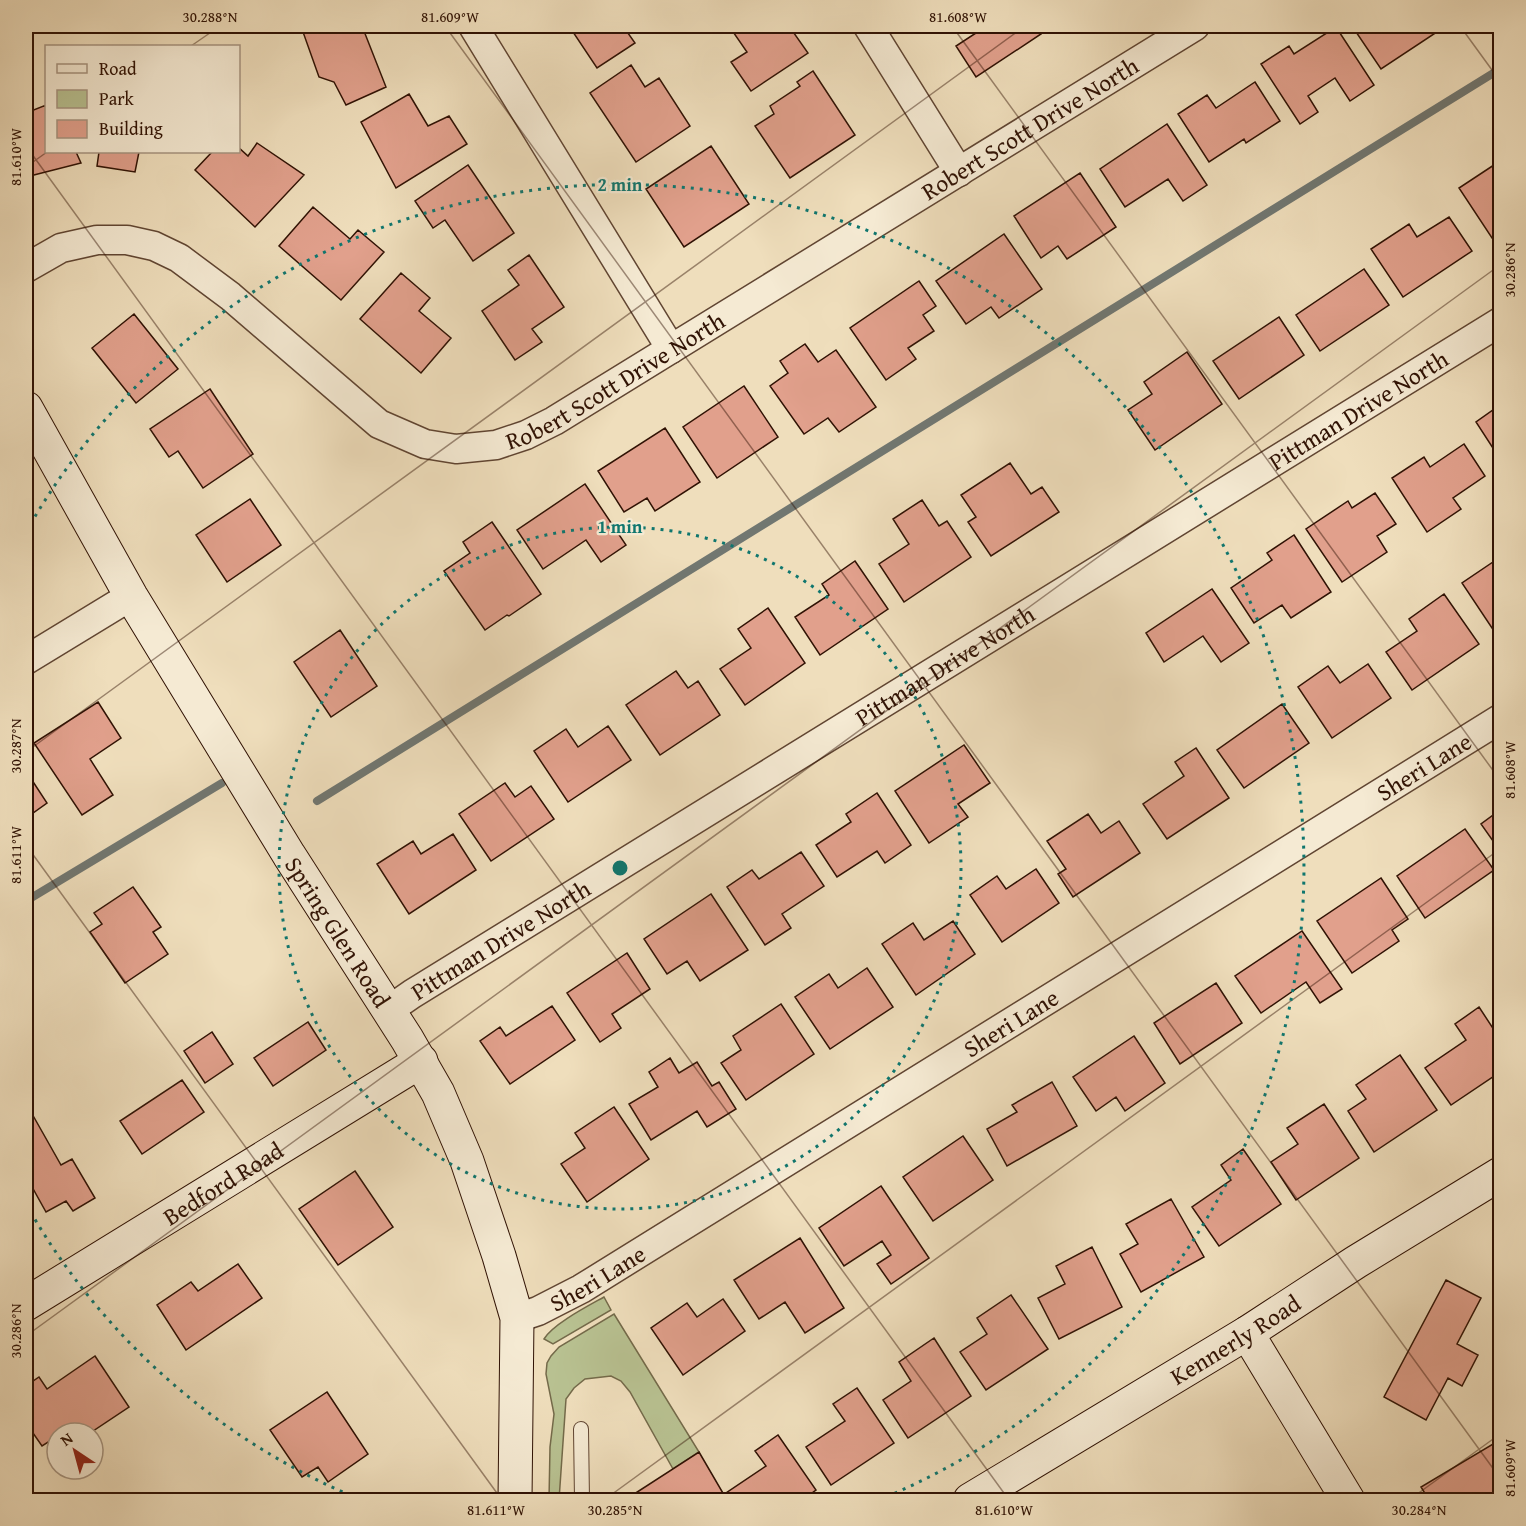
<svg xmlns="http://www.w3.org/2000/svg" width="1526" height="1526" font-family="'Gentium Book Plus',serif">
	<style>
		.green { fill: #b8c191; stroke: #746a4a; stroke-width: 1.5 }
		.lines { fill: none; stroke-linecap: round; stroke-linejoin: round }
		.stream { stroke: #717771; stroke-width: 8 }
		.building { fill: #e1a08c; stroke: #301204; stroke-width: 1.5 }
		.lane-casing { stroke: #604532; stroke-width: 16 }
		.street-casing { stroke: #604532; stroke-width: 31 }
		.secondary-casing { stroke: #301204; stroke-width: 35 }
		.lane { stroke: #f5ead3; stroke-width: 14 }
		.street { stroke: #f5ead3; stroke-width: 28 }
		.secondary { stroke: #f5ead3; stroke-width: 33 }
		.ticks { fill: none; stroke: #301204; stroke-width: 1.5; stroke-opacity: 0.45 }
		.ring { fill: none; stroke: #0f766e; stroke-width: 3; stroke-dasharray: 3 6 }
		.labels { text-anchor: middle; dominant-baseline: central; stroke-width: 4.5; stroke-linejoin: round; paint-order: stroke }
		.street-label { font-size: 24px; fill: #301204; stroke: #f5ead3 }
		.centre { fill: #0f766e; stroke: #f5ead3; stroke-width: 3 }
		.ring-label { font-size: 18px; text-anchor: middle; font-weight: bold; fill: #0f766e; stroke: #f5ead3; stroke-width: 4.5; stroke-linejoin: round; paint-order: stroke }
		.neatline { fill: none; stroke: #301204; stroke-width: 2 }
		.ticks-label { font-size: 15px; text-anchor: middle; fill: #301204 }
	</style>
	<rect width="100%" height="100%" fill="#efdebc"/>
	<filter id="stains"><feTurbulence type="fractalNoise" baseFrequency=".00333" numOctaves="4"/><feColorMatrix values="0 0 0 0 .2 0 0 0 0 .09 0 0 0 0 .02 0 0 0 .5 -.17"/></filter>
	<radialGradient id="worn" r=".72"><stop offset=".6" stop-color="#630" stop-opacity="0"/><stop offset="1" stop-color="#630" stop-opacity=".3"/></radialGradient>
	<path class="green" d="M 604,1297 L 611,1310 L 553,1344 L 544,1339 C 553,1324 588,1306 604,1297 Z
		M 614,1314 L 699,1452 L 673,1469 L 630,1392 L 621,1381 L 611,1376 L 585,1379 L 574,1388 L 566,1399 L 559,1500 L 549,1500 L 550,1447 L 554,1414 L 546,1374 L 547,1363 L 551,1356 L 559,1347 Z"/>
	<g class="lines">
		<path class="stream" d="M 317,801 L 1500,69
			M 26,901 L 222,783"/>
	</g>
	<path class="building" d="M 316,26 L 362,26 L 386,87 L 346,105 L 334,82 L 319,77 L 303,32 Z
		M 569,26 L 623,26 L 635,43 L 597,68 Z
		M 729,26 L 789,26 L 808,53 L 751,91 L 731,62 L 747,52 Z
		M 971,26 L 1036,26 L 1041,34 L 976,77 L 956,46 L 976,33 Z
		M 1352,26 L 1446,26 L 1381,69 Z
		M 1336,27 L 1374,85 L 1350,101 L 1335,78 L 1308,96 L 1318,112 L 1300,124 L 1261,64 L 1289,46 L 1294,54 Z
		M 631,65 L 645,87 L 659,78 L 690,126 L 636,162 L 590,93 Z
		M 813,71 L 855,135 L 790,178 L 755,126 L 774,114 L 770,106 L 800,86 L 797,82 Z
		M 1255,82 L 1280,121 L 1246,143 L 1244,139 L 1209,162 L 1178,114 L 1207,95 L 1216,108 Z
		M 409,94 L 428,126 L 449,116 L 467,144 L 396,188 L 361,122 Z
		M 46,105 L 46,152 L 76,152 L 81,163 L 26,177 L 26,113 Z
		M 1167,124 L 1207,185 L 1183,201 L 1168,179 L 1125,207 L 1100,169 Z
		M 257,143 L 304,175 L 255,227 L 195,170 L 212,152 L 238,152 L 238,147 L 248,156 Z
		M 711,146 L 749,204 L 684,247 L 646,189 Z
		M 99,152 L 139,152 L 135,172 L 97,166 Z
		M 1500,161 L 1500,232 L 1492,238 L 1459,188 Z
		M 468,165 L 514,233 L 473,261 L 445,220 L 433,228 L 415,201 Z
		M 1080,173 L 1116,227 L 1067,259 L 1058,246 L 1041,258 L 1014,216 Z
		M 313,207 L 350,239 L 358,230 L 384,252 L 341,300 L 279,246 Z
		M 1449,217 L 1472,251 L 1403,297 L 1371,249 L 1409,224 L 1417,237 Z
		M 1004,234 L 1042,289 L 999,318 L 991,307 L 966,324 L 936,281 Z
		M 529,255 L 564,307 L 532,329 L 542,342 L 515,360 L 482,311 L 519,285 L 508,270 Z
		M 1364,269 L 1389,305 L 1320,351 L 1296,315 Z
		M 401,273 L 430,298 L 419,311 L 451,338 L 421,373 L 360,319 Z
		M 919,281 L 936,306 L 923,315 L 934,331 L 908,348 L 916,359 L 886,380 L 850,328 Z
		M 134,314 L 178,369 L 136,403 L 92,348 Z
		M 1279,317 L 1304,355 L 1239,399 L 1213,361 Z
		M 805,344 L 818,362 L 836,350 L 876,407 L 839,432 L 828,418 L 804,434 L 770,386 L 788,373 L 780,361 Z
		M 1187,352 L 1222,404 L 1155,450 L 1128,410 L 1152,394 L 1144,382 Z
		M 744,386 L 778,437 L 717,478 L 683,427 Z
		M 210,389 L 253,454 L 203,488 L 178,451 L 169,457 L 150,429 Z
		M 1500,405 L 1500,459 L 1476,422 Z
		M 665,428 L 700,482 L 655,511 L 647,498 L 624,512 L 598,471 Z
		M 1464,444 L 1485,476 L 1453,498 L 1461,509 L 1427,532 L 1392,478 L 1424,457 L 1430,467 Z
		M 1010,463 L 1031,494 L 1042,487 L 1059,512 L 991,556 L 968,522 L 976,517 L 961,495 Z
		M 585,484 L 626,545 L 601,562 L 586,540 L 543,569 L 517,530 Z
		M 1375,493 L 1396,524 L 1377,536 L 1387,552 L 1342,582 L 1306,529 L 1348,501 L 1352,508 Z
		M 250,499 L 281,545 L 227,582 L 196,535 Z
		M 922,500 L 939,526 L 947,521 L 971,557 L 904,602 L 879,564 L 909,544 L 893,519 Z
		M 492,522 L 541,594 L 509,616 L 507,615 L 485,630 L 444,571 L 470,553 L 463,542 Z
		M 1294,535 L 1331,592 L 1291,618 L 1282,605 L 1254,623 L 1231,588 L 1272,560 L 1267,553 Z
		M 855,561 L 888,609 L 820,655 L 795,617 L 829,595 L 822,584 Z
		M 1493,562 L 1500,573 L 1500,632 L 1496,634 L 1462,583 Z
		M 1212,589 L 1249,643 L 1221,662 L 1203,636 L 1164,662 L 1146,633 Z
		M 1444,594 L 1479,644 L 1412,690 L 1386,652 L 1417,631 L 1409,619 Z
		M 768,608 L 805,663 L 745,705 L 720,669 L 751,648 L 738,629 Z
		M 340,630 L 377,686 L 331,717 L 294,662 Z
		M 1368,664 L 1391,698 L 1332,738 L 1298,687 L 1328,666 L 1340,683 Z
		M 676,671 L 688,688 L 698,681 L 720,715 L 660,755 L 626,705 Z
		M 98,702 L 121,738 L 90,759 L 113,795 L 82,815 L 34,743 Z
		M 1282,704 L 1309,743 L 1244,788 L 1217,750 Z
		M 608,726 L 631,760 L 568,802 L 534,751 L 566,729 L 578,747 Z
		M 964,745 L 990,783 L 958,804 L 968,817 L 929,843 L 895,791 Z
		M 1196,748 L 1229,798 L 1167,839 L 1143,804 L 1184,776 L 1175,762 Z
		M 26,771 L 47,803 L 26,818 Z
		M 505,783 L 515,797 L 531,786 L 554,819 L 491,861 L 459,814 Z
		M 877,793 L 911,845 L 885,863 L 877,851 L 837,877 L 816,845 L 851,822 L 846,814 Z
		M 1500,810 L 1500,851 L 1481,824 Z
		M 1088,814 L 1101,833 L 1119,821 L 1140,853 L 1073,897 L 1058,874 L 1066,869 L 1047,841 Z
		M 1465,829 L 1494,870 L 1425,918 L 1397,876 Z
		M 453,834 L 476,870 L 409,914 L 377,864 L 413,841 L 421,854 Z
		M 801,852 L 824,886 L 782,914 L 791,928 L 765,945 L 727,887 L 752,870 L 759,879 Z
		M 1036,869 L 1059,903 L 1002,942 L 970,895 L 997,876 L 1006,889 Z
		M 1381,878 L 1408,919 L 1392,930 L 1399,941 L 1352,973 L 1317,921 Z
		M 133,887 L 161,927 L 153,932 L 168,954 L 125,983 L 90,932 L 102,924 L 94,913 Z
		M 711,894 L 748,950 L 700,981 L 687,961 L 667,974 L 644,939 Z
		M 953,921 L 975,954 L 916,995 L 882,944 L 913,923 L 924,940 Z
		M 1302,931 L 1342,989 L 1320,1003 L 1306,982 L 1261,1013 L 1235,976 Z
		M 627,953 L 650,989 L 612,1014 L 621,1028 L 600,1042 L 567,993 Z
		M 867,968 L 893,1007 L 830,1049 L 795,997 L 829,974 L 838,988 Z
		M 1216,983 L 1242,1023 L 1180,1064 L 1154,1023 Z
		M 781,1004 L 814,1054 L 746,1100 L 721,1063 L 741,1050 L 733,1036 Z
		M 552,1006 L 575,1040 L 510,1084 L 480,1041 L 500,1027 L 506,1036 Z
		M 1479,1007 L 1500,1039 L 1500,1072 L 1451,1105 L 1425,1068 L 1466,1040 L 1455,1024 Z
		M 308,1022 L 326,1050 L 273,1086 L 254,1058 Z
		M 212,1032 L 233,1064 L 205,1083 L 184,1051 Z
		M 1134,1036 L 1165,1083 L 1125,1111 L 1116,1097 L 1096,1111 L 1073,1077 Z
		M 1400,1055 L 1437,1110 L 1374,1152 L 1348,1111 L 1366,1099 L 1356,1085 Z
		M 670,1058 L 679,1073 L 697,1062 L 712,1086 L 719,1082 L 736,1109 L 707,1127 L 697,1111 L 651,1140 L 629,1104 L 658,1087 L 649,1072 Z
		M 182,1080 L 204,1112 L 142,1154 L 120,1121 Z
		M 1052,1082 L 1077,1126 L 1007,1166 L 987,1129 L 1017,1112 L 1012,1105 Z
		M 1324,1104 L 1359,1158 L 1296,1200 L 1271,1162 L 1298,1144 L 1287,1128 Z
		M 614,1107 L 649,1159 L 587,1202 L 561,1164 L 585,1148 L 575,1133 Z
		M 31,1112 L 61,1165 L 72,1159 L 95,1198 L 73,1211 L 66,1201 L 46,1212 L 26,1176 L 26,1115 Z
		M 963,1136 L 993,1180 L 933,1221 L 903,1177 Z
		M 1243,1149 L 1281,1204 L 1219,1246 L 1192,1207 L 1231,1180 L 1221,1165 Z
		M 355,1171 L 393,1227 L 338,1265 L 299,1209 Z
		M 881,1186 L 929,1258 L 891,1284 L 877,1264 L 891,1255 L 882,1241 L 844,1266 L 819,1228 Z
		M 1171,1199 L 1204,1257 L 1141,1292 L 1120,1254 L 1138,1244 L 1126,1224 Z
		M 800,1238 L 844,1308 L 805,1333 L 785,1302 L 759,1319 L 734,1280 Z
		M 1092,1247 L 1122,1307 L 1059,1339 L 1038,1298 L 1065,1284 L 1056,1266 Z
		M 238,1264 L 262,1298 L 186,1350 L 157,1305 L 191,1282 L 198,1291 Z
		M 1446,1280 L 1481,1298 L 1457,1344 L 1478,1355 L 1462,1386 L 1448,1378 L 1426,1420 L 1384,1397 Z
		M 1011,1295 L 1048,1349 L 986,1390 L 960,1352 L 987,1334 L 977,1318 Z
		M 723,1299 L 745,1331 L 683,1375 L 651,1328 L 687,1303 L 697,1317 Z
		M 934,1338 L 971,1396 L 908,1438 L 883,1400 L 911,1381 L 899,1362 Z
		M 95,1356 L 129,1407 L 90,1433 L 57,1433 L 57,1439 L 56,1437 L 42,1446 L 26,1423 L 26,1386 L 39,1377 L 47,1389 Z
		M 857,1388 L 894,1443 L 831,1485 L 806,1447 L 845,1421 L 833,1404 Z
		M 327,1392 L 368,1454 L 328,1482 L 318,1467 L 302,1477 L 270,1430 Z
		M 778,1435 L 816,1490 L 802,1500 L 731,1500 L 726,1493 L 766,1466 L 755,1451 Z
		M 1498,1441 L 1500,1445 L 1500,1500 L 1429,1500 L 1421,1487 Z
		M 699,1452 L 727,1500 L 634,1500 L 631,1496 Z"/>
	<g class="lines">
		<g class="lane-casing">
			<path id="lane" d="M 581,1429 L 582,1500"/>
		</g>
		<g class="street-casing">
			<g id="street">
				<path d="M 473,26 L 671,349"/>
				<path d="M 868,26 L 959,172"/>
				<path id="s1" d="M 26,268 L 61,248 L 97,240 L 127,240 L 154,246 L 179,258 L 230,296 L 379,424 L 425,444 L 456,449 L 496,445 L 526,435 L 554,421 L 1195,26"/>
				<path d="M 26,660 L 131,596"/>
				<path id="s2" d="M 389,1010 L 412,994 L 1500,322"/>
				<path id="s3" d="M 517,1318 L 538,1311 L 581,1289 L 1500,719"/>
			</g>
		</g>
		<g class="secondary-casing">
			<g id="secondary">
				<path id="s4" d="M 26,408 L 131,596 L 289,855 L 407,1039 L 438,1093 L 467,1161 L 499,1256 L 517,1318 L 515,1500"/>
				<path id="s5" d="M 26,1304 L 421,1061"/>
				<path d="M 1247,1333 L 1348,1500"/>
				<path id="s6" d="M 970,1500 L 1247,1333 L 1356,1262 L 1500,1174"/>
			</g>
		</g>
		<use href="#lane" class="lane"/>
		<use href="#street" class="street"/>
		<use href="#secondary" class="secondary"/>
	</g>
	<path class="ticks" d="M 445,26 L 1500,1478M 952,26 L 1500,780M 1460,26 L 1500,81M 191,46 L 220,26M 26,146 L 1009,1500M 26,167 L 47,152M 26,752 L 1025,26M 26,845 L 502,1500M 26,1336 L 1500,265M 604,1500 L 1500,849M 1409,1500 L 1500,1434"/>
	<g class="ring">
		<circle cx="620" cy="868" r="341"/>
		<path d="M359 1499A683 683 0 0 1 26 1204M26 532A683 683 0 1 1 881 1499"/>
	</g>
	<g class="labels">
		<g class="street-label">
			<text stroke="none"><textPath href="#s1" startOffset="1166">Robert Scott Drive North</textPath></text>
			<text stroke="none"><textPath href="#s1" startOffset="680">Robert Scott Drive North</textPath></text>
			<text stroke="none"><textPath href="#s2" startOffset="1140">Pittman Drive North</textPath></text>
			<text stroke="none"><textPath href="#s2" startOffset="654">Pittman Drive North</textPath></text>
			<text stroke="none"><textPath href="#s3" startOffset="1062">Sheri Lane</textPath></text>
			<text stroke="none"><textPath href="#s4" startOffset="610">Spring Glen Road</textPath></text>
			<text stroke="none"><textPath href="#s2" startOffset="132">Pittman Drive North</textPath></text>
			<text stroke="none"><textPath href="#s3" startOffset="576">Sheri Lane</textPath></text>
			<text stroke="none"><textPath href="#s5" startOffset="231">Bedford Road</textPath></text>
			<text stroke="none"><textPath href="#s3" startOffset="90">Sheri Lane</textPath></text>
			<text stroke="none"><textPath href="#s6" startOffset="310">Kennerly Road</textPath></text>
		</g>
	</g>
	<circle cx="620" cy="868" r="9" class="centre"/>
	<g class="ring-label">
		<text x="620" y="191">2 min</text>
		<text x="620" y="533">1 min</text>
	</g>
	<rect width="1526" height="1526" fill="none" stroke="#efdebc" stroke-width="66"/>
	<rect x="45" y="45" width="195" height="108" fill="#f5ead3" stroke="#a69480" stroke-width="1.5"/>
	<rect x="57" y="64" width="30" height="9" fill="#f5ead3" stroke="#a69480" stroke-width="1.5"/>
	<text x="99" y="75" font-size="18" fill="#301204">Road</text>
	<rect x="57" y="90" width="30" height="18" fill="#b8c191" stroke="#a69480" stroke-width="1.5"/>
	<text x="99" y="105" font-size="18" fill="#301204">Park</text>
	<rect x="57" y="120" width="30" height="18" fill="#e1a08c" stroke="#a69480" stroke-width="1.5"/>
	<text x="99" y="135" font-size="18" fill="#301204">Building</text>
	<g transform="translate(75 1451) rotate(324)"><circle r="28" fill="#f5ead3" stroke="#a69480" stroke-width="1.5"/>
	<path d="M0-4.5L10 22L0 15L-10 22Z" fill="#8f2418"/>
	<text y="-9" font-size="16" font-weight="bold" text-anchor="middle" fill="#301204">N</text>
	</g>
	<rect x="33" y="33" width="1460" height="1460" class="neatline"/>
	<g class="ticks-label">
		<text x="210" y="22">30.288°N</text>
		<text x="450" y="22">81.609°W</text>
		<text x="958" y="22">81.608°W</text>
		<text transform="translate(16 157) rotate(-90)" y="5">81.610°W</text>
		<text transform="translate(1510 270) rotate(-90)" y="5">30.286°N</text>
		<text transform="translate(16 746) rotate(-90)" y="5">30.287°N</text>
		<text transform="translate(1510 770) rotate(-90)" y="5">81.608°W</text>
		<text transform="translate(16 855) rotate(-90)" y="5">81.611°W</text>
		<text transform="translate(16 1331) rotate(-90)" y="5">30.286°N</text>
		<text transform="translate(1510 1468) rotate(-90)" y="5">81.609°W</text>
		<text x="496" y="1515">81.611°W</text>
		<text x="615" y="1515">30.285°N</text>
		<text x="1004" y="1515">81.610°W</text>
		<text x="1419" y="1515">30.284°N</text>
	</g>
	<rect width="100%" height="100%" filter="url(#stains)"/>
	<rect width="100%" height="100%" fill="url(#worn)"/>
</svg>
